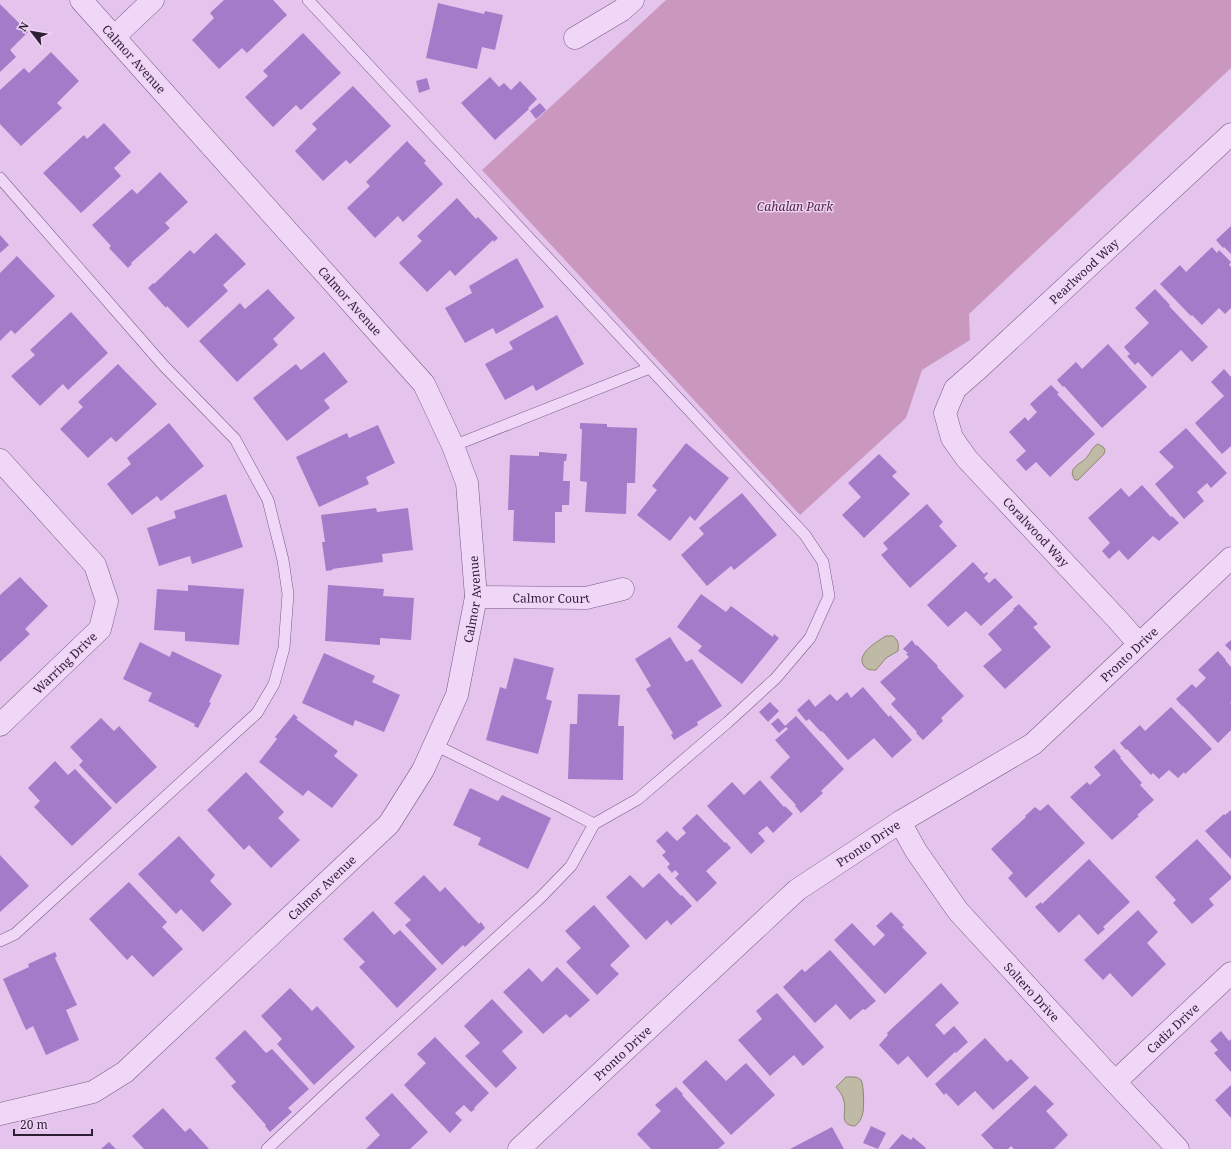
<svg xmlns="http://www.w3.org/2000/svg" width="1231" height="1149" font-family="'Noto Serif',serif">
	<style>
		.green { fill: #ca98bf }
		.water { fill: #bfbaa6; stroke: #8d886d }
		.building { fill: #a37bc9 }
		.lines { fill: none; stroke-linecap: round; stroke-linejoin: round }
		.service-casing { stroke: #765b86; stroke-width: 12 }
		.minor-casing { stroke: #765b86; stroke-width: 23 }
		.service { stroke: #f1d7f7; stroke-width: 11 }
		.minor { stroke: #f1d7f7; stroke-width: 22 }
		.labels { text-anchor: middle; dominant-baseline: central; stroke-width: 3; stroke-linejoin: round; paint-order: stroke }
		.street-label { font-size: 12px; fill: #2d1e36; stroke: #eed3f4 }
		.park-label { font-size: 12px; font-style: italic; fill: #522642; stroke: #eed3f4 }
	</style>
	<rect width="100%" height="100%" fill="#e4c4ec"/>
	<path class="green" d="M 666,0 L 1231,0 L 1231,68 L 969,314 L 970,340 L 922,370 L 906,418 L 800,515 L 482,170 Z"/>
	<path class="water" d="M 1098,444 L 1103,447 L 1105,450 L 1104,454 L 1078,480 L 1075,480 C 1066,467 1082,464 1087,457 C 1091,452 1092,447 1098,444 Z
		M 886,636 L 893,636 C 898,640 899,644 898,651 L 886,658 L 876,670 C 871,670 867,670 864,666 C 855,654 878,641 886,636 Z
		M 846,1077 C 851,1077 857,1076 861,1080 C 864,1085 864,1107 863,1112 C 862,1118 859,1123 855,1126 C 838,1125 847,1112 844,1101 C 843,1095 839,1091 836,1087 Z"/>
	<path class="building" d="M 224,0 L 273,0 L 287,15 L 247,53 L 242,48 L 219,69 L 192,40 L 214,18 L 210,13 Z
		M 438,3 L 484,14 L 485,11 L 503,15 L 495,50 L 482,47 L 477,69 L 426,58 Z
		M 0,4 L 28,32 L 10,50 L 16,57 L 0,72 Z
		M 303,33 L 341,73 L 301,110 L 296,105 L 273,127 L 245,97 L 268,76 L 263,71 Z
		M 51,52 L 79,81 L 57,103 L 62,108 L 21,146 L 0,124 L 0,90 L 24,68 L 29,73 Z
		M 490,77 L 499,87 L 504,83 L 511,90 L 520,81 L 537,99 L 528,108 L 529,109 L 495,140 L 461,103 Z
		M 427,78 L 430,89 L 419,93 L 416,81 Z
		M 353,86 L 391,126 L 350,164 L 346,160 L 323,181 L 295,151 L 317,129 L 312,124 Z
		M 540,103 L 546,110 L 536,119 L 530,111 Z
		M 104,123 L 131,152 L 114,168 L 121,176 L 81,213 L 43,173 L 84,135 L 87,139 Z
		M 407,141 L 426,161 L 424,163 L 443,184 L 403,222 L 398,216 L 375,238 L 347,208 L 370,186 L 366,182 Z
		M 160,172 L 188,202 L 165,223 L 170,228 L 131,263 L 132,264 L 128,268 L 109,248 L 111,246 L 92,225 L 132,189 L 137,194 Z
		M 457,198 L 476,219 L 478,217 L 498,238 L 494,242 L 493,240 L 455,276 L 450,270 L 427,292 L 399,263 L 422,241 L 417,236 Z
		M 1231,226 L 1231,254 L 1224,247 L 1223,248 L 1216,240 Z
		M 216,233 L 246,264 L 223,285 L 228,291 L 188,328 L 167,306 L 166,308 L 148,288 L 153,283 L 154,284 L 190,250 L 194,254 Z
		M 0,235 L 9,245 L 0,253 Z
		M 1212,247 L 1217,253 L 1219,250 L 1231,262 L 1229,265 L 1231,267 L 1231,308 L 1225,314 L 1219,308 L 1202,325 L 1192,315 L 1191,316 L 1160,284 L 1180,265 L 1186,272 Z
		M 17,256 L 55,296 L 15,334 L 11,330 L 0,341 L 0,273 Z
		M 517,258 L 544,307 L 496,334 L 493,328 L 465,343 L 445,308 L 472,293 L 469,286 Z
		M 268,289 L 295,318 L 273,339 L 278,345 L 237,382 L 199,341 L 240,303 L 245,309 Z
		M 1155,289 L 1170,305 L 1169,306 L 1208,347 L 1192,362 L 1181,350 L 1152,377 L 1138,362 L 1135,365 L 1127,356 L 1130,354 L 1124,347 L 1149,323 L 1135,308 Z
		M 71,312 L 108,353 L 68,390 L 63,384 L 40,406 L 11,376 L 35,355 L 30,350 Z
		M 557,315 L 584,364 L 536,391 L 533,385 L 505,400 L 485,364 L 513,349 L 509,342 Z
		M 1108,344 L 1147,387 L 1102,428 L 1064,386 L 1063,387 L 1057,380 L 1076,362 L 1082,369 Z
		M 324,352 L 348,382 L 324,400 L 330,408 L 287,441 L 253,398 L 296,364 L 301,370 Z
		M 118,364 L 157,404 L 116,442 L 111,437 L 88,458 L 60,429 L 83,407 L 78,402 Z
		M 1224,369 L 1231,377 L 1231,446 L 1222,454 L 1195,423 L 1224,396 L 1211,382 Z
		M 1051,385 L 1059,393 L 1057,394 L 1095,434 L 1050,477 L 1036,462 L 1026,471 L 1016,460 L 1026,451 L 1009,432 L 1025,417 L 1028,421 L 1037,412 L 1030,404 Z
		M 169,423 L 204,466 L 161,501 L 157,496 L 132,515 L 107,484 L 131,464 L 127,458 Z
		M 580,423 L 607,424 L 607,427 L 637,428 L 635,483 L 627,483 L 626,514 L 585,512 L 587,482 L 580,481 L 582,429 L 580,429 Z
		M 378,425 L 395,463 L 366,477 L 369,484 L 319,507 L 296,457 L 347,433 L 349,438 Z
		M 1186,428 L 1227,473 L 1211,488 L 1207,483 L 1197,492 L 1204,501 L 1184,519 L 1155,484 L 1174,467 L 1159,452 Z
		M 686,443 L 729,478 L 695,521 L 690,516 L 670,541 L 637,515 L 657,490 L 652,486 Z
		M 539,452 L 567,454 L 566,461 L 564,461 L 563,481 L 570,481 L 569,505 L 562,505 L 562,512 L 555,512 L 555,543 L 513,541 L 514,510 L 508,510 L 510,455 L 539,456 Z
		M 879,454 L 897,472 L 892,476 L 910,494 L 864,538 L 842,515 L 861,497 L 848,483 Z
		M 1142,485 L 1171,517 L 1172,516 L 1179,523 L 1159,541 L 1153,536 L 1128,560 L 1119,550 L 1109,559 L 1102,551 L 1110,543 L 1088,518 L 1121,488 L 1129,497 Z
		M 742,493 L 777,535 L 734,570 L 731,566 L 707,586 L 681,555 L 704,534 L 699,528 Z
		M 226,494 L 243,547 L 192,564 L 190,556 L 159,566 L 147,528 L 176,518 L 174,511 Z
		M 927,504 L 943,522 L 939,526 L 957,546 L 910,588 L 881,555 L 888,549 L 883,543 Z
		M 376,508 L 377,512 L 408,508 L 413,550 L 382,554 L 383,562 L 332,569 L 333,570 L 326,571 L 322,542 L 325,542 L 321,515 Z
		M 973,562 L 984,574 L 987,572 L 988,573 L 984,578 L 989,583 L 995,578 L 1013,597 L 981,626 L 966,611 L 948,627 L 927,605 Z
		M 20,577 L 48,606 L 25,629 L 30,634 L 0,662 L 0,595 Z
		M 188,585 L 244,589 L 239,645 L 185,641 L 185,632 L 154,630 L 157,589 L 188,591 Z
		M 328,585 L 384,589 L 383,596 L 414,598 L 411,640 L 380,638 L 380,645 L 325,641 Z
		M 701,594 L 726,612 L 731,606 L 773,637 L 774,634 L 779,638 L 742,684 L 698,651 L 702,646 L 677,627 Z
		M 1019,604 L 1038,624 L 1033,627 L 1051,647 L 1005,689 L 983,666 L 1002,650 L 988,634 L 1014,610 L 1013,609 Z
		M 670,637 L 686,662 L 692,659 L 722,706 L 697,722 L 698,725 L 674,740 L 671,735 L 673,733 L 646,689 L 651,686 L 635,659 Z
		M 912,640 L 916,646 L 917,645 L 938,666 L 937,667 L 964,696 L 941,718 L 943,721 L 923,740 L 916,733 L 917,732 L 891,704 L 896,699 L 880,682 L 909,657 L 906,654 L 908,653 L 903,649 Z
		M 1231,640 L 1231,651 L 1225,645 Z
		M 140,642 L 170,657 L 172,651 L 222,675 L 209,702 L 211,703 L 198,728 L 194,726 L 195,724 L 148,701 L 152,693 L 123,679 Z
		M 1218,651 L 1226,660 L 1225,660 L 1231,667 L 1231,702 L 1230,703 L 1231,704 L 1231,730 L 1218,743 L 1183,706 L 1183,707 L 1176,699 L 1192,684 L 1196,688 L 1206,678 L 1198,670 Z
		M 324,653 L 375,676 L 372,682 L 400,695 L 384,732 L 355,720 L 353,726 L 302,703 Z
		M 514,658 L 554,668 L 546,699 L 552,701 L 538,754 L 486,740 L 500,687 L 506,689 Z
		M 863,687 L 889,717 L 890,715 L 912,740 L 892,758 L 874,738 L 848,760 L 822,731 L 821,732 L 809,719 L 806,721 L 797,710 L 809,699 L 815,707 L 830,694 L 837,701 L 847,692 L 851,698 Z
		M 578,694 L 620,695 L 618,726 L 624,726 L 623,780 L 568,779 L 570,724 L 577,724 Z
		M 770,702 L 779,711 L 768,722 L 759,712 Z
		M 1171,707 L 1212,749 L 1185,774 L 1184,772 L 1178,778 L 1169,770 L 1159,779 L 1153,773 L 1151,775 L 1127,749 L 1126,750 L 1120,743 L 1140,725 L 1145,731 Z
		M 294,714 L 298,718 L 296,719 L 338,751 L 334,756 L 358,775 L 332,808 L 308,790 L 303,796 L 259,762 L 277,739 L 275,737 Z
		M 796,716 L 844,769 L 821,791 L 823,793 L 801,813 L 795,806 L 796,805 L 770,777 L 790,757 L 775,740 L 788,729 L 785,726 Z
		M 101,718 L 114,731 L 119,726 L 157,767 L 116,804 L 79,765 L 83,761 L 70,747 Z
		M 778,718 L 786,727 L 779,733 L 771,724 Z
		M 1114,749 L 1121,757 L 1120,758 L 1142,783 L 1140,785 L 1154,800 L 1137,815 L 1139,816 L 1112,840 L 1070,797 L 1087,782 L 1090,785 L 1101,775 L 1094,767 Z
		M 55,761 L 68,775 L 75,769 L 112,808 L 72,846 L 34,807 L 40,801 L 28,788 Z
		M 246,772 L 284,812 L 278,818 L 300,840 L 271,868 L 249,845 L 244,850 L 207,810 Z
		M 760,780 L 784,807 L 785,806 L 793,814 L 773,833 L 767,826 L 758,833 L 765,841 L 751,854 L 707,806 L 732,782 L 744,795 Z
		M 470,788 L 498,801 L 502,795 L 551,818 L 528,869 L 478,845 L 481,838 L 453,825 Z
		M 1048,804 L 1085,843 L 1026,898 L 1008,878 L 1013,873 L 991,849 L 1026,817 L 1025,816 L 1035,807 L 1040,811 Z
		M 1231,810 L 1231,859 L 1205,831 L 1224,814 L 1225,815 Z
		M 697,814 L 725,843 L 726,842 L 731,848 L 706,871 L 717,883 L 697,902 L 675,878 L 679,874 L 675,870 L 672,873 L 667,867 L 670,864 L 662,855 L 666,852 L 656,841 L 667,831 L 677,841 L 686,833 L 682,828 Z
		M 179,836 L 215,875 L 210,881 L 232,904 L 203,932 L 181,909 L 176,914 L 138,874 Z
		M 1197,839 L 1231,876 L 1231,879 L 1209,899 L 1214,905 L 1192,924 L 1173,903 L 1176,900 L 1155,877 Z
		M 0,855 L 29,886 L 0,912 Z
		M 1089,859 L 1130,902 L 1103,927 L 1105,929 L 1098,935 L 1079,914 L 1059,933 L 1035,907 L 1041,902 L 1042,904 Z
		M 659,873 L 681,896 L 682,895 L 692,906 L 671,925 L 667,920 L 646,940 L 606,897 L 630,875 L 643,888 Z
		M 424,875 L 440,892 L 445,887 L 479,924 L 481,922 L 485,928 L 465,947 L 463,945 L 442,965 L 405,925 L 411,920 L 394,903 Z
		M 129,882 L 167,922 L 162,927 L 183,949 L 153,977 L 132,955 L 127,960 L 89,919 Z
		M 594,905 L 630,946 L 610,965 L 619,974 L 597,995 L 566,962 L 581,948 L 565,931 Z
		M 1138,910 L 1158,932 L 1147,943 L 1166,964 L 1132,997 L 1110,973 L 1103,980 L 1084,960 Z
		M 373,911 L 394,935 L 400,930 L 437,969 L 397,1008 L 359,967 L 365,962 L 343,939 Z
		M 891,912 L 904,925 L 902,927 L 927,953 L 885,994 L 834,940 L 852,923 L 874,946 L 885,935 L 876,926 Z
		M 830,950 L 876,1001 L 865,1010 L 863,1009 L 850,1020 L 836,1004 L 815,1023 L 783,987 L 802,969 L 805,972 Z
		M 55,952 L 57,956 L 55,958 L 77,1005 L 66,1010 L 79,1040 L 46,1055 L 33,1026 L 26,1030 L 3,979 L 29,967 L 28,964 Z
		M 557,967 L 590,1000 L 570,1018 L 566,1014 L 543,1034 L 503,992 L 529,968 L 542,982 Z
		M 941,983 L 959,1003 L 935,1025 L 944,1035 L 954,1026 L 968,1042 L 956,1053 L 955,1052 L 927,1078 L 908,1056 L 898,1065 L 879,1045 L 888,1035 L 887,1033 Z
		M 290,988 L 312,1011 L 317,1006 L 355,1047 L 314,1085 L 277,1044 L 282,1039 L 261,1016 Z
		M 777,993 L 824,1047 L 803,1066 L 794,1055 L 770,1076 L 738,1040 L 762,1019 L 756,1011 Z
		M 492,999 L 523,1032 L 502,1051 L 517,1068 L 496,1088 L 465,1056 L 480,1043 L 464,1026 Z
		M 245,1030 L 266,1053 L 272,1049 L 309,1089 L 288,1108 L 292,1112 L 270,1132 L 265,1126 L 266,1125 L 231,1086 L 236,1082 L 215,1058 Z
		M 1221,1031 L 1229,1041 L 1231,1039 L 1231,1072 L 1214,1053 L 1218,1050 L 1210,1041 Z
		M 435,1037 L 489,1093 L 474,1108 L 475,1109 L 471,1112 L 464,1105 L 455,1113 L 462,1120 L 450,1133 L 404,1085 L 426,1063 L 417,1054 Z
		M 985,1038 L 1007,1062 L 1011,1059 L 1029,1078 L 993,1110 L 975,1091 L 958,1106 L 946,1093 L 944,1095 L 935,1084 Z
		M 706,1060 L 726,1081 L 746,1063 L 775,1095 L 731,1135 L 682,1082 Z
		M 1035,1085 L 1054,1104 L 1046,1111 L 1068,1135 L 1054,1149 L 1014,1149 L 1011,1146 L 1008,1149 L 994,1149 L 981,1135 Z
		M 1231,1085 L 1231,1118 L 1215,1100 Z
		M 676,1087 L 683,1094 L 682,1095 L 725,1143 L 718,1149 L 651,1149 L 637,1134 L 661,1111 L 655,1105 Z
		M 392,1093 L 428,1132 L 410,1149 L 366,1149 L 380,1135 L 365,1118 Z
		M 163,1108 L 185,1132 L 190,1128 L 209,1149 L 144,1149 L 132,1136 Z
		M 871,1126 L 886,1133 L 878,1149 L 863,1143 Z
		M 832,1127 L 844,1149 L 790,1149 Z
		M 902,1134 L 911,1140 L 913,1137 L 926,1148 L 925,1149 L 889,1149 Z
		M 109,1142 L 116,1149 L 101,1149 Z"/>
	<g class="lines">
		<g class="service-casing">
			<path id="service" d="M 0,178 L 164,366 L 235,439 L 268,500 L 283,560 L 288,594 L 284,648 L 274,684 L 257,713 L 15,934 L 0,941
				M 453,446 L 650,368
				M 435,745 L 559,806 L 594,824
				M 267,1149 L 331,1089 L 540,898 L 571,866 L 594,824 L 638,799 L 728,722 L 776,678 L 810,638 L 829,596 L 823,562 L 805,535 L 308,0"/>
		</g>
		<g class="minor-casing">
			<g id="minor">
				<path d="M 114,37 L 153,0"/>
				<path d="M 575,38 L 622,10 L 633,0"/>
				<path d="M 0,460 L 95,565 L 107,601 L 100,629 L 0,725"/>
				<path id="s1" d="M 476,597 L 586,598 L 623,589"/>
				<path id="s2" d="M 1139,644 L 1117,619 L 967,459 L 952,438 L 945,413 L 955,389 L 979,368 L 1231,134"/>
				<path id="s3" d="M 900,822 L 916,851 L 958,911 L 1115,1082 L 1178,1149"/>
				<path id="s4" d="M 1115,1082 L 1231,973"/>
				<path id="s5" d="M 0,1114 L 93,1092 L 125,1072 L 389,824 L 423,770 L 457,695 L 476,597 L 467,483 L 453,446 L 424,384 L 81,0"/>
				<path id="s6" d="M 519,1149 L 797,890 L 900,822 L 1033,744 L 1231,558"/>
			</g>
		</g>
		<use href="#service" class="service"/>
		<use href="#minor" class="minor"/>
	</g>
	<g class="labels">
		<g class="street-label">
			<text transform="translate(134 59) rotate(48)">Calmor Avenue</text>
			<text stroke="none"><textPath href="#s2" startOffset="505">Pearlwood Way</textPath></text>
			<text transform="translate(350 301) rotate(48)">Calmor Avenue</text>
			<text transform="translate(1036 532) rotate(47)">Coralwood Way</text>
			<text stroke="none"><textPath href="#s1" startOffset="75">Calmor Court</textPath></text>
			<text stroke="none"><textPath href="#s5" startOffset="739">Calmor Avenue</textPath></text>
			<text stroke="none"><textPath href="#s6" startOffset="789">Pronto Drive</textPath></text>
			<text transform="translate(65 663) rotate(-44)">Warring Drive</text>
			<text stroke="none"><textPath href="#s6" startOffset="465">Pronto Drive</textPath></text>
			<text stroke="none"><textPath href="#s5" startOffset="403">Calmor Avenue</textPath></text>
			<text stroke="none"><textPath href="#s3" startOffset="216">Soltero Drive</textPath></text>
			<text stroke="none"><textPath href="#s4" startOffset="79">Cadiz Drive</textPath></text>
			<text stroke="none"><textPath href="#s6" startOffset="141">Pronto Drive</textPath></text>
		</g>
		<g class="park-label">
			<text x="795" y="206">Cahalan Park</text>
		</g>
	</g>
	<g transform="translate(32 32) rotate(301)" stroke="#eed3f4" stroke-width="3" paint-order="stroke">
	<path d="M0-3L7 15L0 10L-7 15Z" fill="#2d1e36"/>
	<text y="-6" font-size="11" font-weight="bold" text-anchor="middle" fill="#2d1e36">N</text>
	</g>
	<path d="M14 1129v6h78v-6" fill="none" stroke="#2d1e36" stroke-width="2"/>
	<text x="20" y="1129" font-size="12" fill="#2d1e36" stroke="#eed3f4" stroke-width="3" paint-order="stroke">20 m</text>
</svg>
